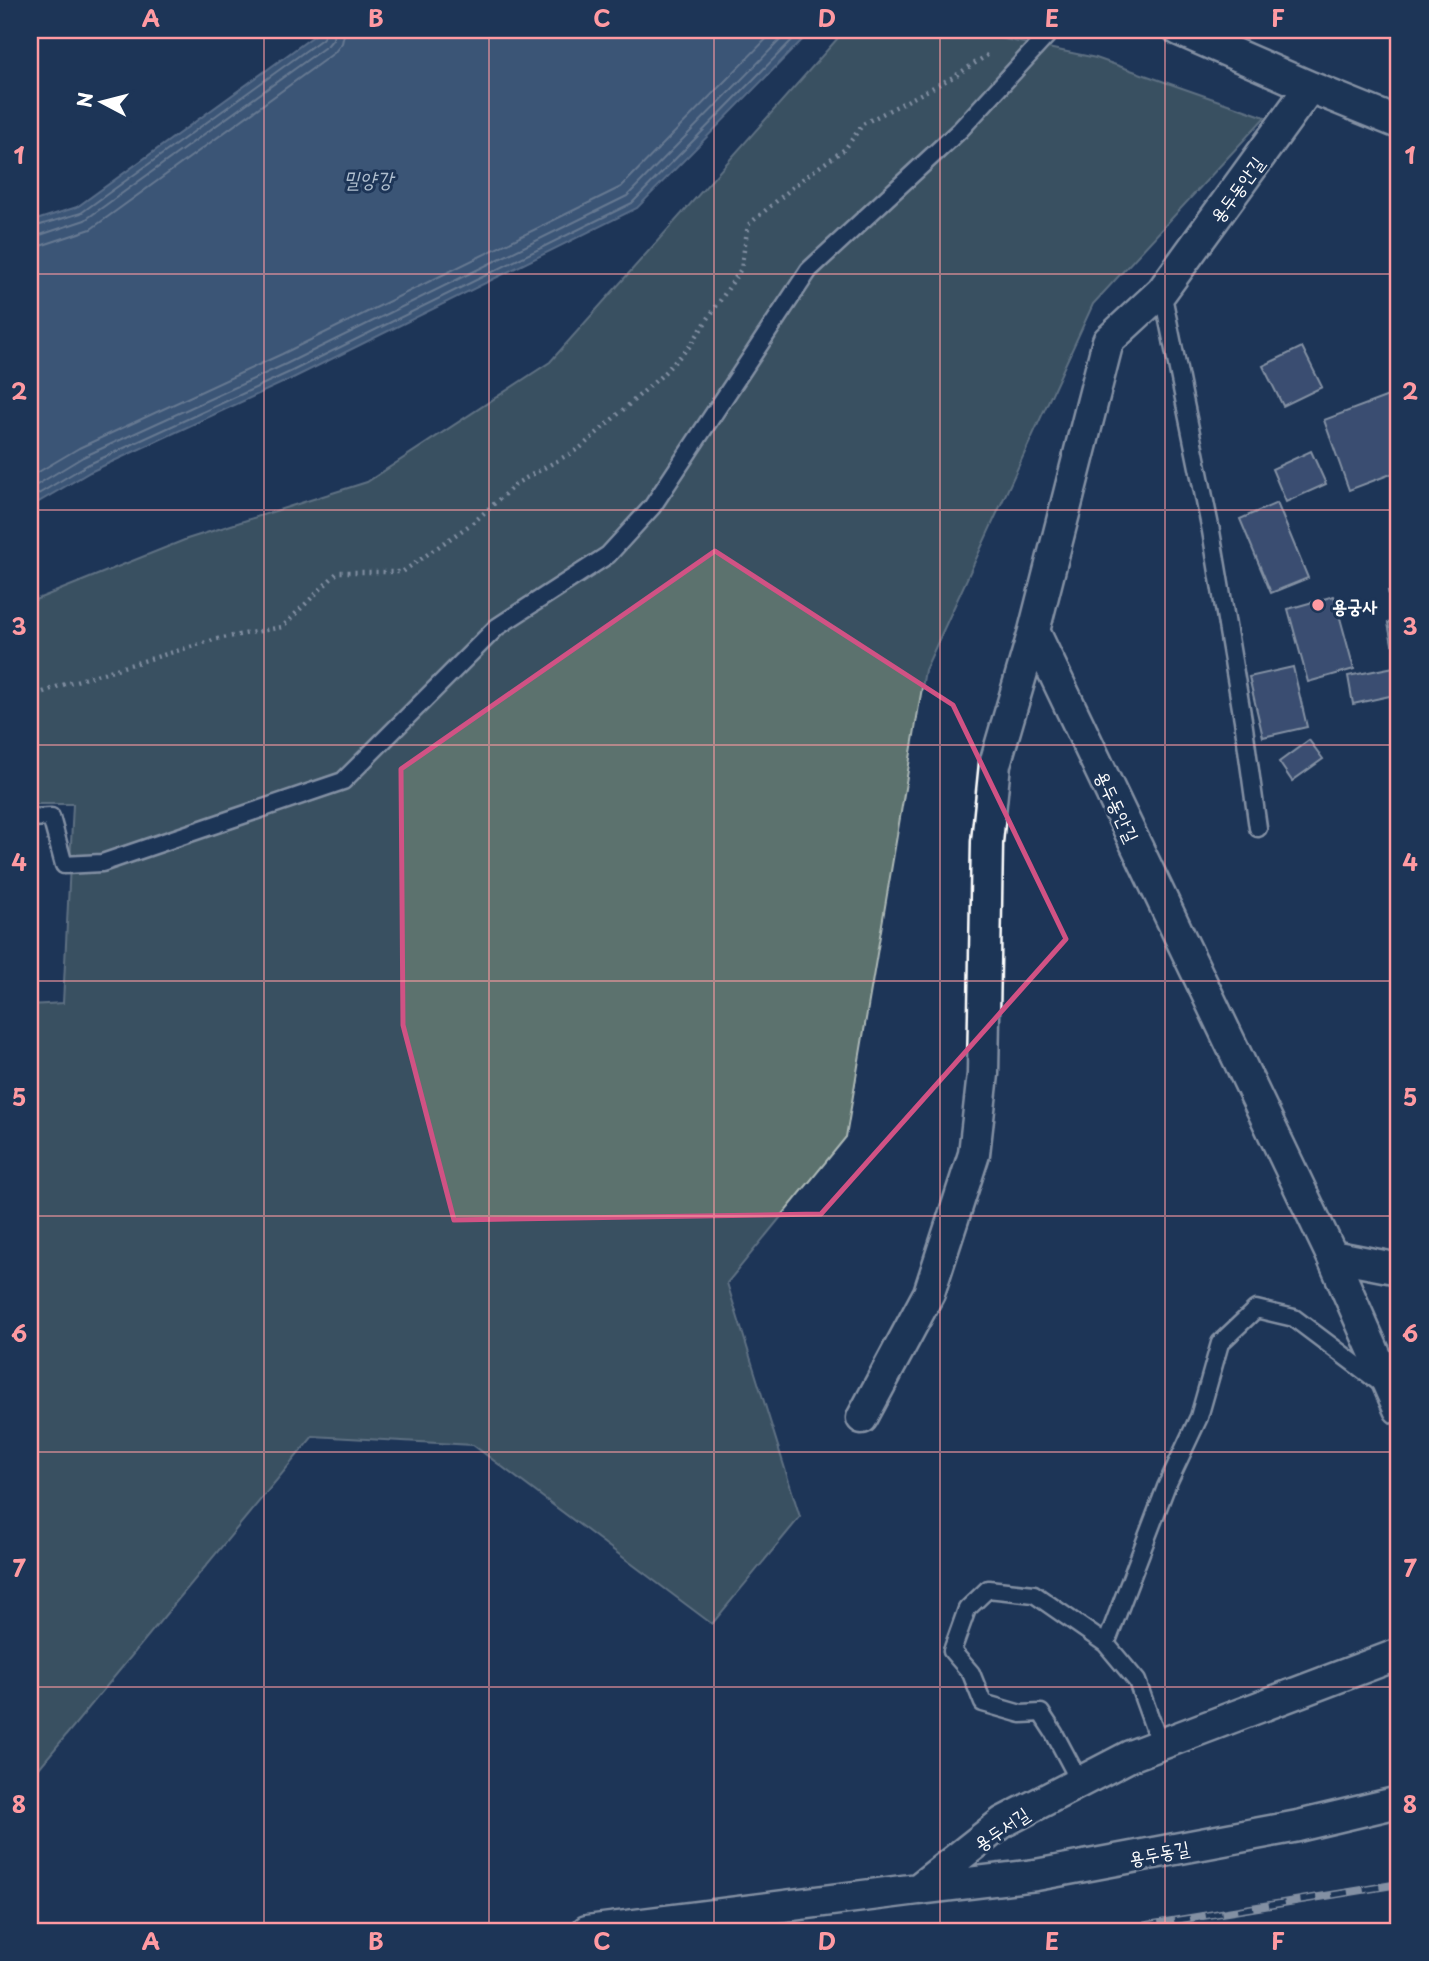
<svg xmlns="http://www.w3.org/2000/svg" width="1429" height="1961" font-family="'Playpen Sans','Poor Story',sans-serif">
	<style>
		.green { fill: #5b726e; stroke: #adb8b6; stroke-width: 2 }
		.water { fill: #5f7c9c; stroke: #9fb0c4; stroke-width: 2 }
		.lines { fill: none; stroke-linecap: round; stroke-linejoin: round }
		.shore { stroke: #bfcbd7; stroke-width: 2 }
		.building { fill: #5d6c90; stroke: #fff; stroke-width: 2 }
		.lane-casing { stroke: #fff; stroke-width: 21 }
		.street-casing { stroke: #fff; stroke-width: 35 }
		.path { stroke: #fff; stroke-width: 4.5; stroke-dasharray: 2 5; stroke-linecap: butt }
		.lane { stroke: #1d3557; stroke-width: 16 }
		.street { stroke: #1d3557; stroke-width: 30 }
		.rail-casing { stroke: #fff; stroke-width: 8 }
		.rail { stroke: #1d3557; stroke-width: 5; stroke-dasharray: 16; stroke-linecap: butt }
		.marked { fill: none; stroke: #d15284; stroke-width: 5; stroke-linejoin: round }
		.grid { fill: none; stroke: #ff9aa2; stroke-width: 2; stroke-opacity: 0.55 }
		.poi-dot { fill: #ff9aa2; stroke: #1d3557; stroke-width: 2.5 }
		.labels { text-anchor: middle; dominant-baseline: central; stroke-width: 6; stroke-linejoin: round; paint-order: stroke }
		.street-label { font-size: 19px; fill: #fff; stroke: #1d3557 }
		.poi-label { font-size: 19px; font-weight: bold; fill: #fff; stroke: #1d3557; text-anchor: start }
		.water-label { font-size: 21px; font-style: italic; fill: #afbece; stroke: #1d3557 }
		.neatline { fill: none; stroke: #ff9aa2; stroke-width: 2.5 }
		.grid-label { font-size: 23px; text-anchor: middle; font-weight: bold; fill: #ff9aa2 }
	</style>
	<rect width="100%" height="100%" fill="#1d3557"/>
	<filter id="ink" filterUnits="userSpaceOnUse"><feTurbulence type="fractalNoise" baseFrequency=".0143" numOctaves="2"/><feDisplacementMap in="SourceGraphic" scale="14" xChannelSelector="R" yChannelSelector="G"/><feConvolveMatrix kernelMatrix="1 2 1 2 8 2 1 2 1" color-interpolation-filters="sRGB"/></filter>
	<g filter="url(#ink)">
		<path class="green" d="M 845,30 L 978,30 L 976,33 L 1096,58 L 1265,117 L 1093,304 L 925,670 L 846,1137 L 727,1283 L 800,1517 L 712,1624 L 473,1445 L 313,1436 L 30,1779 L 30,1005 L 63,1003 L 73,804 L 30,804 L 30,602 L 187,539 L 367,482 L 550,362 Z"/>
		<path class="water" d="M 322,30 L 812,30 L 637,208 L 293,378 L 90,472 L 30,507 L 30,222 L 77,207 Z"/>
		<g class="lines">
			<path class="shore" d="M 30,228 L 81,213 L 322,39 L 325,35 L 325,30
				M 30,237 L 37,236 L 85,220 L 328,45 L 333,39 L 334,30
				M 30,248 L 40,246 L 91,229 L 334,53 L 342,43 L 345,30
				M 30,477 L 79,448 L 282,354 L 621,187 L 775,30
				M 30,489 L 83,457 L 286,364 L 627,196 L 790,30
				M 30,499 L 87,465 L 290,372 L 632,203 L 802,30"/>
		</g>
		<path class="building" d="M 1302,347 L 1322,387 L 1283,406 L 1263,366 Z
			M 1399,392 L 1399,471 L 1349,490 L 1324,420 Z
			M 1311,451 L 1326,484 L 1286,502 L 1272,469 Z
			M 1277,503 L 1308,578 L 1271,593 L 1240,519 Z
			M 1399,590 L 1399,641 L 1392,644 L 1388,623 L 1395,621 L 1388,591 Z
			M 1334,596 L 1354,669 L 1308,682 L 1288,609 Z
			M 1399,666 L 1399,694 L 1353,704 L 1348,676 Z
			M 1293,667 L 1307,727 L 1263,737 L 1249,677 Z
			M 1309,740 L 1323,759 L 1292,781 L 1279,762 Z"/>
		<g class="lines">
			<g class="lane-casing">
				<path id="lane" d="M 1162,291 L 1211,531 L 1243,720 L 1258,828
					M 30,818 L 51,817 L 64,865 L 102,863 L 343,781 L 497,627 L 608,555 L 652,507 L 809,270 L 960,130 L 1052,30
					M 1160,1745 L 1137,1681 L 1106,1644 L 1166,1487 L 1199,1417 L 1220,1343 L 1256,1309 L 1294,1318 L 1383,1385
					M 1080,1782 L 1054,1733 L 1041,1713 L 1021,1714 L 983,1703 L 971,1673 L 952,1651 L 967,1609 L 988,1589 L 1034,1594 L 1106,1644"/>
			</g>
			<g class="street-casing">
				<path id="street" d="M 1179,30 L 1310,87
					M 1399,123 L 1310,87 L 1162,291 L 1108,341 L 1034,631 L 1332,1256 L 1399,1269
					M 1332,1256 L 1399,1409
					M 862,1418 L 929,1293 L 974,1154 L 983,1074 L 987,842 L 995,764 L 1034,631
					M 918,1889 L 1036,1875 L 1298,1826 L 1399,1802
					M 587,1931 L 918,1889 L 1003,1822 L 1130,1756 L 1399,1654"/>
			</g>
			<path class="path" d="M 30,697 L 59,686 L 217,639 L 282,627 L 338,572 L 402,572 L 474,522 L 517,483 L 580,448 L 660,377 L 690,346 L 741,269 L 748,225 L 805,177 L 845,149 L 863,124 L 955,76 L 989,54"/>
			<use href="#lane" class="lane"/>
			<use href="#street" class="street"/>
			<g class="rail-casing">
				<path id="rail" d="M 1111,1931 L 1399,1884"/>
			</g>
			<use href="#rail" class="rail"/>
		</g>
	</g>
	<path d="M0 0H1429V1961H0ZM 715,551 L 953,705 L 1066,939 L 821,1214 L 454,1220 L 403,1025 L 401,769 Z" fill="#1d3557" fill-opacity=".55" fill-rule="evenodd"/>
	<path class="marked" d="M 715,551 L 953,705 L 1066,939 L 821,1214 L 454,1220 L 403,1025 L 401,769 Z"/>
	<path class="grid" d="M 264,30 L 264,1931M 489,30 L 489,1931M 714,30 L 714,1931M 940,30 L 940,1931M 1165,30 L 1165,1931M 30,274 L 1399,274M 30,510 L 1399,510M 30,745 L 1399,745M 30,981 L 1399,981M 30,1216 L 1399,1216M 30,1452 L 1399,1452M 30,1687 L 1399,1687"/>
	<circle class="poi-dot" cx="1318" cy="605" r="7"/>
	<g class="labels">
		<g class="street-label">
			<text transform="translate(1236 189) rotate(-54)">용두동안길</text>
			<text transform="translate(1118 806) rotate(65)">용두동안길</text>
			<text transform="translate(1001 1828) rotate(-34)">용두서길</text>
			<text transform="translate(1159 1852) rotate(-11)">용두동길</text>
		</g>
		<g class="poi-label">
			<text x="1332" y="605">용궁사</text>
		</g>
		<g class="water-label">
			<text x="368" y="178">밀양강</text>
		</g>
	</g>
	<rect width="1429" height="1961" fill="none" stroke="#1d3557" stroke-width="77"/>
	<g transform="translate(102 102) rotate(277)" stroke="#1d3557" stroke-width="5" paint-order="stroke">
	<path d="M0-5L12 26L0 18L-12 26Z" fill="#ffffff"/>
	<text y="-10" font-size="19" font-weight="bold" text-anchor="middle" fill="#ffffff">N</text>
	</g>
	<rect x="38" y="38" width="1352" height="1885" class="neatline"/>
	<g class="grid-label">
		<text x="151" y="27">A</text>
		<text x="376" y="27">B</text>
		<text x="602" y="27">C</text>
		<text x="827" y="27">D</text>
		<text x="1052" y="27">E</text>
		<text x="1278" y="27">F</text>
		<text x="19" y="164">1</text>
		<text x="1410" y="164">1</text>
		<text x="19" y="400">2</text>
		<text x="1410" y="400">2</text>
		<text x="19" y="635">3</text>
		<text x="1410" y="635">3</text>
		<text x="19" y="871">4</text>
		<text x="1410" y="871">4</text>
		<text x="19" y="1106">5</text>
		<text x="1410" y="1106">5</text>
		<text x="19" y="1342">6</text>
		<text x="1410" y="1342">6</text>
		<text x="19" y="1577">7</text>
		<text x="1410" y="1577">7</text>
		<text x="19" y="1813">8</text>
		<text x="1410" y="1813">8</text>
		<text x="151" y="1950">A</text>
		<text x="376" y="1950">B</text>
		<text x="602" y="1950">C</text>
		<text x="827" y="1950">D</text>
		<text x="1052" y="1950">E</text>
		<text x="1278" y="1950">F</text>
	</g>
</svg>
